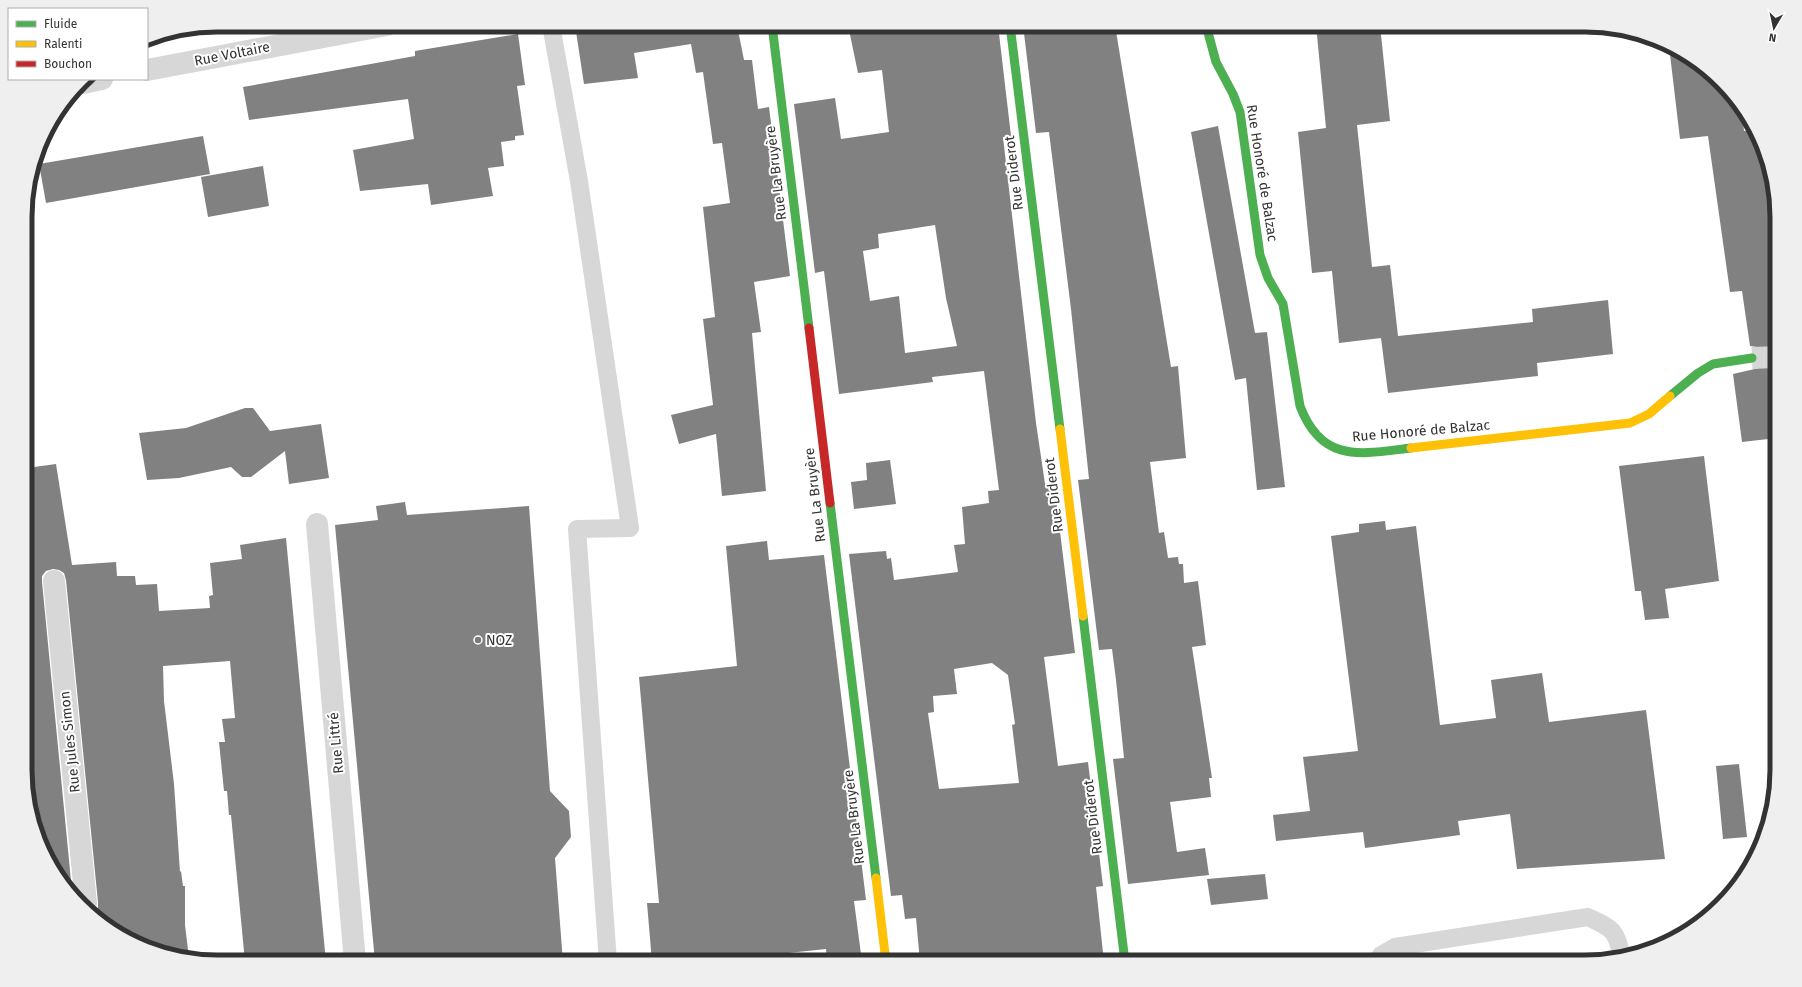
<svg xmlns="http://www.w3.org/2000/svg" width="1802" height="987" font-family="'Fira Sans',sans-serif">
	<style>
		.building { fill: #818181; fill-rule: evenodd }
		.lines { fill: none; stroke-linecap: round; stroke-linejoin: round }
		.secondary-tunnel { stroke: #d6d6d6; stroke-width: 22; stroke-dasharray: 22 11; stroke-linecap: butt }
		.lane { stroke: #d7d7d7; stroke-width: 18 }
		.street { stroke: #d7d7d7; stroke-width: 22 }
		.fast { stroke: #4caf50; stroke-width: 9 }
		.slow { stroke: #ffc107; stroke-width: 9 }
		.jam { stroke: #c62828; stroke-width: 9 }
		.poi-dot { fill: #7a7a7a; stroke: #fff; stroke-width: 1.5 }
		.labels { text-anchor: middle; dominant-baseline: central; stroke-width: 4; stroke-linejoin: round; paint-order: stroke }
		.street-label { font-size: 14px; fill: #333; stroke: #fff }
		.poi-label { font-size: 14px; fill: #333; stroke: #fff; text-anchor: start }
		.rim { fill: none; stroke: #333; stroke-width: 5 }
	</style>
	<rect width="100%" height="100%" fill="#fff"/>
	<path class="building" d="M 575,25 L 737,25 L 744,60 L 752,60 L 758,109 L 769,107 L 790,276 L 754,282 L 761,332 L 752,333 L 766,491 L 722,496 L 716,434 L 679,444 L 671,415 L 713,405 L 703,319 L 715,317 L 703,207 L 730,203 L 722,143 L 713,144 L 703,72 L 696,73 L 691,44 L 634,53 L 638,78 L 584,84 Z
		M 848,25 L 998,25 L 1011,136 L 1003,137 L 1036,423 L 1045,484 L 1054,483 L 1075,653 L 1044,657 L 1058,766 L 1088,762 L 1103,886 L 1096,887 L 1104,962 L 920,962 L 916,918 L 905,919 L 902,895 L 891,896 L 849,554 L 886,551 L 887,559 L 891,558 L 894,580 L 958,572 L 954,545 L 965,544 L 962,507 L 989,503 L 988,491 L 999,490 L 984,371 L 932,377 L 933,382 L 839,394 L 824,271 L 815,273 L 794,104 L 835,98 L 841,139 L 889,132 L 882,70 L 858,73 ZM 935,225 L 946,298 L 957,346 L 905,353 L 899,296 L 870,301 L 863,251 L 879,248 L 878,234 ZM 992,663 L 1008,675 L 1015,724 L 1012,725 L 1019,783 L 939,789 L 928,713 L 934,712 L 933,696 L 957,694 L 954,669 Z
		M 1023,25 L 1115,25 L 1171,367 L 1178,366 L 1186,458 L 1150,462 L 1159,533 L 1164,532 L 1168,558 L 1178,557 L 1179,564 L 1183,564 L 1184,583 L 1198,581 L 1206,645 L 1192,647 L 1212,778 L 1209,778 L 1211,797 L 1170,802 L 1177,852 L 1205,848 L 1209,875 L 1128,884 L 1113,759 L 1124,758 L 1116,680 L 1112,649 L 1099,650 L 1078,480 L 1089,479 L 1071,309 L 1049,132 L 1036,133 Z
		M 1316,25 L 1380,25 L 1390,121 L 1357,125 L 1372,267 L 1390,265 L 1398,336 L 1533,322 L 1532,309 L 1608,300 L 1613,354 L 1537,363 L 1538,376 L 1388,393 L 1381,338 L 1339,343 L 1332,271 L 1312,273 L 1298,132 L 1326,128 Z
		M 518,34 L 525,85 L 517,86 L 524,135 L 515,136 L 515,140 L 501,142 L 504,166 L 488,168 L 493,196 L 431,205 L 428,184 L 360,191 L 353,150 L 414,139 L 408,99 L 249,120 L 243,87 L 415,56 L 415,51 Z
		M 1669,46 L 1681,51 L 1742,108 L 1744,131 L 1754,130 L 1767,155 L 1777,204 L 1777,438 L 1742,442 L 1733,374 L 1759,368 L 1763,363 L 1764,356 L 1761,350 L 1757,347 L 1750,346 L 1742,291 L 1730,292 L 1708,136 L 1680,139 Z
		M 1218,126 L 1255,333 L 1267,332 L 1285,487 L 1257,490 L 1246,378 L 1235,380 L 1191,132 Z
		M 203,136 L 210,174 L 46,203 L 39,164 Z
		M 263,166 L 269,206 L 208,217 L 201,177 Z
		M 245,408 L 253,408 L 270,431 L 321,424 L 329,478 L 289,484 L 285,451 L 251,477 L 242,477 L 231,467 L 179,478 L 147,480 L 139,433 L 186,428 Z
		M 1704,456 L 1719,581 L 1665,589 L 1669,618 L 1645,620 L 1641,591 L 1635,591 L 1619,466 Z
		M 890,460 L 896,504 L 854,509 L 851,482 L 867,480 L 866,463 Z
		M 56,464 L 72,565 L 116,562 L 117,576 L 135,576 L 136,585 L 157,584 L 159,611 L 210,608 L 209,596 L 213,595 L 210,563 L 242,559 L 240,545 L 286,538 L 326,962 L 245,962 L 231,815 L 229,815 L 227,791 L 224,791 L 219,742 L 225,742 L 222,719 L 235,718 L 230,661 L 163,666 L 164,701 L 174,784 L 180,872 L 181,871 L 183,886 L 185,886 L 185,925 L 189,958 L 167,956 L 121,936 L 95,912 L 98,908 L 98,902 L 66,580 L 64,573 L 59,570 L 53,569 L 46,571 L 42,576 L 42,582 L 72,891 L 57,877 L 27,795 L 27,504 L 33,503 L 27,468 Z
		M 405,502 L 407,515 L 529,506 L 550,791 L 569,811 L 571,837 L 555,858 L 563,962 L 375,962 L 335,525 L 378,520 L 376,506 Z
		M 1385,521 L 1386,530 L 1416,526 L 1440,725 L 1496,718 L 1491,680 L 1542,673 L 1549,722 L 1646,710 L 1665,859 L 1517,869 L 1510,814 L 1458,821 L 1460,835 L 1365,848 L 1363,832 L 1276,841 L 1273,815 L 1310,811 L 1303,757 L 1358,751 L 1331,536 L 1359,532 L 1359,524 Z
		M 767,541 L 769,560 L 824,555 L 866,900 L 854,901 L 862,962 L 827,962 L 826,949 L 760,956 L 761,962 L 652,962 L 647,903 L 659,903 L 639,677 L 737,666 L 726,546 Z
		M 1739,764 L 1747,837 L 1723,839 L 1716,766 Z
		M 1265,874 L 1268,899 L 1211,905 L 1207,879 Z"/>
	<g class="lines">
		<path class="secondary-tunnel" d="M 1752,358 L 1777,357"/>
		<path class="lane" d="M 551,25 L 579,181 L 630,528 L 577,529 L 608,962
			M 1377,962 L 1381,955 L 1395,947 L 1588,917 C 1611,928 1616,929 1621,954"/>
		<path class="street" d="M 147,70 L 387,25
			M 83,83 L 102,79
			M 317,524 L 355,962
			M 54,581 L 86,903"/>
		<path class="fast" d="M 772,25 L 809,328
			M 1010,25 L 1060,429
			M 1206,25 L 1216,62 L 1233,94 L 1240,112 L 1260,255 L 1268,278 L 1283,304 L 1300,406 C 1322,464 1361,454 1411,448
			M 1670,396 L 1698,373 L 1713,364 L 1752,358
			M 830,503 L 876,878
			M 1083,616 L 1125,962"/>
		<path class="slow" d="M 1060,429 L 1083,616
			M 1411,448 L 1630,423 L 1649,414 L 1670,396
			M 876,878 L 886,962"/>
		<path class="jam" d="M 809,328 L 830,503"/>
	</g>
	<circle class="poi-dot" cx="478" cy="640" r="4"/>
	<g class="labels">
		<g class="street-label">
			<text transform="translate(232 54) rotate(-11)">Rue Voltaire</text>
			<text transform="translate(776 173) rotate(-97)">Rue La Bruyère</text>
			<text transform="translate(1014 173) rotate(-97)">Rue Diderot</text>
			<text transform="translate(1262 173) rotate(81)">Rue Honoré de Balzac</text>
			<text transform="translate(1421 431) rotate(-5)">Rue Honoré de Balzac</text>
			<text transform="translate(815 495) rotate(-97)">Rue La Bruyère</text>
			<text transform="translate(1054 495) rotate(-97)">Rue Diderot</text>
			<text transform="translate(70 742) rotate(-96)">Rue Jules Simon</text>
			<text transform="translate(336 743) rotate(-95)">Rue Littré</text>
			<text transform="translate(854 817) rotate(-97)">Rue La Bruyère</text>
			<text transform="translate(1093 817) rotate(-97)">Rue Diderot</text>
		</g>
		<g class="poi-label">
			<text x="486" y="640">NOZ</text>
		</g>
	</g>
	<path d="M0 0H1802V987H0ZM217 32H1585A185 185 0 0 1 1770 217V770A185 185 0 0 1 1585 955H217A185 185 0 0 1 32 770V217A185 185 0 0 1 217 32Z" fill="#efefef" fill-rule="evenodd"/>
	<path class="rim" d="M217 32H1585A185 185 0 0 1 1770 217V770A185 185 0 0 1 1585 955H217A185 185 0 0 1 32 770V217A185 185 0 0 1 217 32Z"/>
	<rect x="8" y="8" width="140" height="72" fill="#ffffff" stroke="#adadad"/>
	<rect x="16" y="21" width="20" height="6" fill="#4caf50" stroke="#adadad"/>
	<text x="44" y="28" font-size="12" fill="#333333">Fluide</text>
	<rect x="16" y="41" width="20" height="6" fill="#ffc107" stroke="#adadad"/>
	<text x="44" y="48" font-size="12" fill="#333333">Ralenti</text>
	<rect x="16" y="61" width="20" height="6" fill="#c62828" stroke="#adadad"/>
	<text x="44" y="68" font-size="12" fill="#333333">Bouchon</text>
	<g transform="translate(1774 28) rotate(189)" stroke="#ffffff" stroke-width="3" paint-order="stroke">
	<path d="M0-3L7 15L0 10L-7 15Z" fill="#333333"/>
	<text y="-6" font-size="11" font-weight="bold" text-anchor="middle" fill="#333333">N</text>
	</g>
</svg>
